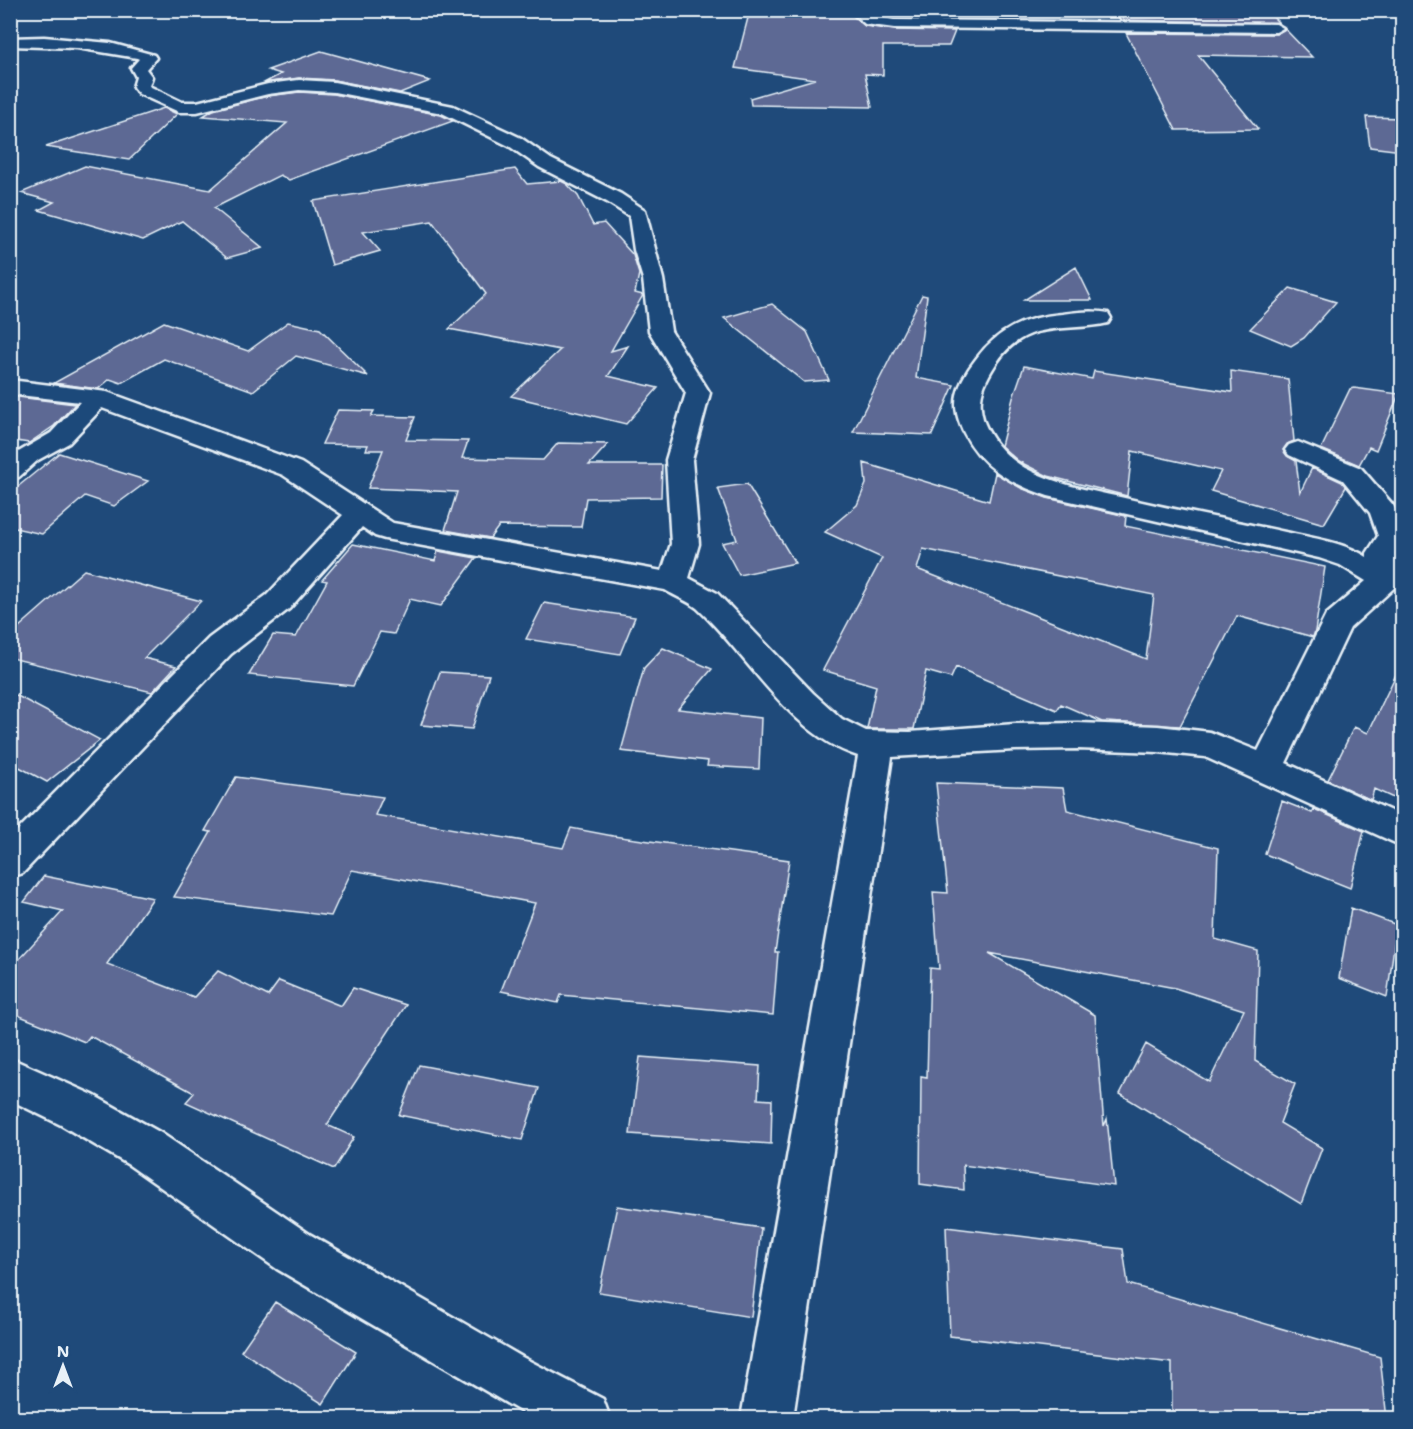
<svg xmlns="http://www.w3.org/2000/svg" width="1413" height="1429" font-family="'Shantell Sans',sans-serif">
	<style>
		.building { fill: #5d6994; stroke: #e8f1f8; stroke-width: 1.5; fill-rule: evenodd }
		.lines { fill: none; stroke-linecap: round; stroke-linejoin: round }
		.street-casing { stroke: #e8f1f8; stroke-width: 5 }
		.street { fill: #1f4a7a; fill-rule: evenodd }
	</style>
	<rect width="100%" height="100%" fill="#1f4a7a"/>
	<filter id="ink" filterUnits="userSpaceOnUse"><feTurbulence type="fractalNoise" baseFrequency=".0167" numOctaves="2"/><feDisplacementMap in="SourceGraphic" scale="12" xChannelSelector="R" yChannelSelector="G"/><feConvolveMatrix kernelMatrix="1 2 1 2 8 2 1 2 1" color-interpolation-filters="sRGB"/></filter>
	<g filter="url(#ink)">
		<path class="building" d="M 750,10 L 854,14 L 854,17 L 865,26 L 894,30 L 955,31 L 949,46 L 883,46 L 883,75 L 865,74 L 872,107 L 751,105 L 750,98 L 815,79 L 735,68 Z
			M 893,10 L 962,10 L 959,18 L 894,18 L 880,15 L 894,14 Z
			M 1115,10 L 1267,11 L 1279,23 L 1120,20 Z
			M 1285,29 L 1312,57 L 1198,55 L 1258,129 L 1176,130 L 1126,33 L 1276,34 Z
			M 321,51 L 430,81 L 400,93 L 334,80 L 299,78 L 264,83 L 281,74 L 268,70 Z
			M 299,92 L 334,94 L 441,115 L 453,121 L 289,180 L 280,175 L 214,208 L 263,248 L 227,258 L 182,221 L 143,240 L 39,210 L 54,202 L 21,193 L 85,166 L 210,190 L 287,123 L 203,116 L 213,110 L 268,96 Z
			M 164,108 L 177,114 L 129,160 L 46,147 Z
			M 1366,117 L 1402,118 L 1402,151 L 1370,147 Z
			M 515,169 L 527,184 L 561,181 L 567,184 L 578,196 L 593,225 L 604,223 L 633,255 L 639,274 L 635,293 L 643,295 L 611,351 L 628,346 L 608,376 L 658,388 L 626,424 L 511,396 L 560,350 L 449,329 L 486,294 L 432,221 L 363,232 L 380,251 L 332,265 L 313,201 Z
			M 1076,267 L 1092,300 L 1024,300 Z
			M 1290,288 L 1336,302 L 1304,338 L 1291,346 L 1250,329 Z
			M 922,295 L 927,296 L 916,378 L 954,385 L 932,435 L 853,432 Z
			M 772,304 L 807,332 L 829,380 L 804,382 L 724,318 Z
			M 164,322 L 248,351 L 288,322 L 320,329 L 368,376 L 296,356 L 253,391 L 164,359 L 121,383 L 110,379 L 98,389 L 54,383 Z
			M 1024,366 L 1092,379 L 1094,371 L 1232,392 L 1231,371 L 1288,379 L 1294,441 L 1287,444 L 1283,450 L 1287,456 L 1296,461 L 1300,493 L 1312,468 L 1342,482 L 1346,487 L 1324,524 L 1211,491 L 1221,471 L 1132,451 L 1127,496 L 1048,476 L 1018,461 L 1001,446 L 1013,398 Z
			M 1354,388 L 1399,394 L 1376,450 L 1369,447 L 1359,465 L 1321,449 L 1350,389 Z
			M 10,396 L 75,404 L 54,426 L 29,443 L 10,440 Z
			M 338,410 L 374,411 L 371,416 L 415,417 L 406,440 L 468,441 L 462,458 L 543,460 L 558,443 L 608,444 L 589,465 L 662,465 L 661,497 L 586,498 L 581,527 L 499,526 L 490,538 L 445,530 L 457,492 L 368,488 L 383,450 L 366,450 L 368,445 L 322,444 Z
			M 59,453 L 148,481 L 114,506 L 85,496 L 42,534 L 10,527 L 10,493 Z
			M 864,463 L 989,501 L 995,473 L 1021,488 L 1047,498 L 1126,516 L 1125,526 L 1325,567 L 1315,631 L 1313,637 L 1237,616 L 1180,726 L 1102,722 L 1061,704 L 1057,710 L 956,667 L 951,678 L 926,671 L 914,729 L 867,729 L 876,686 L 823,670 L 882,558 L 825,532 L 857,505 L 866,484 ZM 923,549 L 1154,595 L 1146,659 L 917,569 Z
			M 747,484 L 795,563 L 739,575 L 722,543 L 737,540 L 718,488 Z
			M 353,544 L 435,561 L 438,551 L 476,558 L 441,606 L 410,599 L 394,634 L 380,632 L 353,686 L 249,675 L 273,635 L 296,637 L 327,581 L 322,580 Z
			M 84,570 L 201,601 L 144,658 L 176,666 L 152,692 L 11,658 L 11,634 Z
			M 544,603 L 635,617 L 620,654 L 526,639 Z
			M 663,648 L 712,669 L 678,709 L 761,718 L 759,769 L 707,766 L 708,761 L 621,751 L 644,668 Z
			M 1402,662 L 1402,802 L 1374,789 L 1371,800 L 1328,780 L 1354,727 L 1368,733 Z
			M 440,672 L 489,675 L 472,729 L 421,725 Z
			M 10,692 L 100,740 L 47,782 L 10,762 Z
			M 236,777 L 383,797 L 375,815 L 563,848 L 571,828 L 613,836 L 789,860 L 775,952 L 778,952 L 773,1015 L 561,995 L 558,1003 L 501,991 L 535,903 L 352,870 L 331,916 L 174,897 L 211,832 L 205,831 Z
			M 936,783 L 1063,788 L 1067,810 L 1218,848 L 1215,939 L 1258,951 L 1255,1061 L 1295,1084 L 1280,1123 L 1322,1148 L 1301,1204 L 1120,1094 L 1146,1044 L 1209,1082 L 1244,1010 L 1175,988 L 989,953 L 1095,1015 L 1104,1126 L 1107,1119 L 1114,1186 L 963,1165 L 964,1190 L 920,1184 L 921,1076 L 927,1077 L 930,968 L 939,969 L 933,892 L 948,893 Z
			M 1282,801 L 1312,813 L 1314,809 L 1364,831 L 1350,888 L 1265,854 Z
			M 44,876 L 153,898 L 107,964 L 194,997 L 218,971 L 268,996 L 279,981 L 341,1006 L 353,988 L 406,1005 L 327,1125 L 354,1137 L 334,1169 L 186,1102 L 194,1093 L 90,1036 L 85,1042 L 10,1012 L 10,969 L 63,911 L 24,902 Z
			M 1351,908 L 1397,925 L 1387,997 L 1339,978 Z
			M 640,1057 L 760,1066 L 758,1099 L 772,1100 L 771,1144 L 630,1134 Z
			M 419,1065 L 539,1088 L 522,1140 L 399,1115 Z
			M 617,1206 L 761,1228 L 751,1317 L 599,1292 Z
			M 946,1227 L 1123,1249 L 1128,1284 L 1380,1357 L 1387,1419 L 1184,1419 L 1172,1415 L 1172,1363 L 950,1336 Z
			M 275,1302 L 356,1352 L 323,1404 L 241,1351 Z"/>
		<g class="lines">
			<g class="street-casing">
				<path id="street" d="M 863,10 L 886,10 L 872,16 L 894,20 L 1276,24 L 1283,28 L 1276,32 L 894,28 L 865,24 L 855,15 Z
					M 44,37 L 110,43 L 154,55 L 156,58 L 146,69 L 152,77 L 149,86 L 182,102 L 197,102 L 268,84 L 299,80 L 334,82 L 453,106 L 521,138 L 551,159 L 621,194 L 645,210 L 663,279 L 671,331 L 710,393 L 692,460 L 699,544 L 689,578 L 717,593 L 813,693 L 842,719 L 866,731 L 910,732 L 1015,724 L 1078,723 L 1158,726 L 1210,732 L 1258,751 L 1326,615 L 1366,581 L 1340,565 L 1319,558 L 1048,496 C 1011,484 981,467 963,431 C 958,419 954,408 957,395 C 960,382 968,369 976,359 C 998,329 1026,317 1062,314 C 1077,312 1093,310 1108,313 L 1111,318 L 1108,323 C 1065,333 1027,318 997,362 C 990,373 982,386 981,399 C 978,427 1002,455 1025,468 C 1054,484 1088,490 1120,497 C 1175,510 1230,520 1285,532 C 1312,538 1343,542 1367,557 L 1367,553 L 1378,536 L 1370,513 L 1343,480 L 1289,455 L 1285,450 L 1289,445 L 1298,442 L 1361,468 L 1393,505 L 1402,523 L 1402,542 L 1395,553 L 1400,580 L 1395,587 L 1350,628 L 1286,763 L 1402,816 L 1402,846 L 1205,757 L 1158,752 L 1078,749 L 1015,750 L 892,757 L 793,1418 L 741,1418 L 858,756 C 790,735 748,655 697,608 C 688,601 675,596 665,590 L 385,539 L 375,536 L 362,527 L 289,609 L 231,654 L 23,873 L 10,877 L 10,838 L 209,638 L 267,595 L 343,515 L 283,475 L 102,408 L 69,443 L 38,460 L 19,477 L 10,479 L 10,457 L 51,433 L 80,402 L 10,394 L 10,380 L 107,392 L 217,432 L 301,463 L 393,523 L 662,571 L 671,544 L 666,460 L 686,393 L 649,331 L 643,279 L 634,250 L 629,216 L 607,202 L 539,167 L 509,146 L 442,113 L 334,92 L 299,90 L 268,94 L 197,112 L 179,112 L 139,94 L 133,87 L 136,77 L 131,68 L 139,59 L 137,58 L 77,48 L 10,46 L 10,38 Z
					M 10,1058 L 93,1095 L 161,1133 L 311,1235 L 522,1357 L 603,1399 L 610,1418 L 532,1418 L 277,1269 L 129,1165 L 61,1125 L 10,1100 Z"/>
			</g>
			<use href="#street" class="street"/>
		</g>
	</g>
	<rect width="1413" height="1429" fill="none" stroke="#1f4a7a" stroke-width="36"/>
	<rect x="18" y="18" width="1377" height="1393" fill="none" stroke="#e8f1f8" stroke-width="2" filter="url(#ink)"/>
	<g transform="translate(63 1366)" stroke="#1f4a7a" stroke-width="4.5" paint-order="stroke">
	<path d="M0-4.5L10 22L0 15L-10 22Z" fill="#e8f1f8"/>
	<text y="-9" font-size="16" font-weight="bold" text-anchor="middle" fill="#e8f1f8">N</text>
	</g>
</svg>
